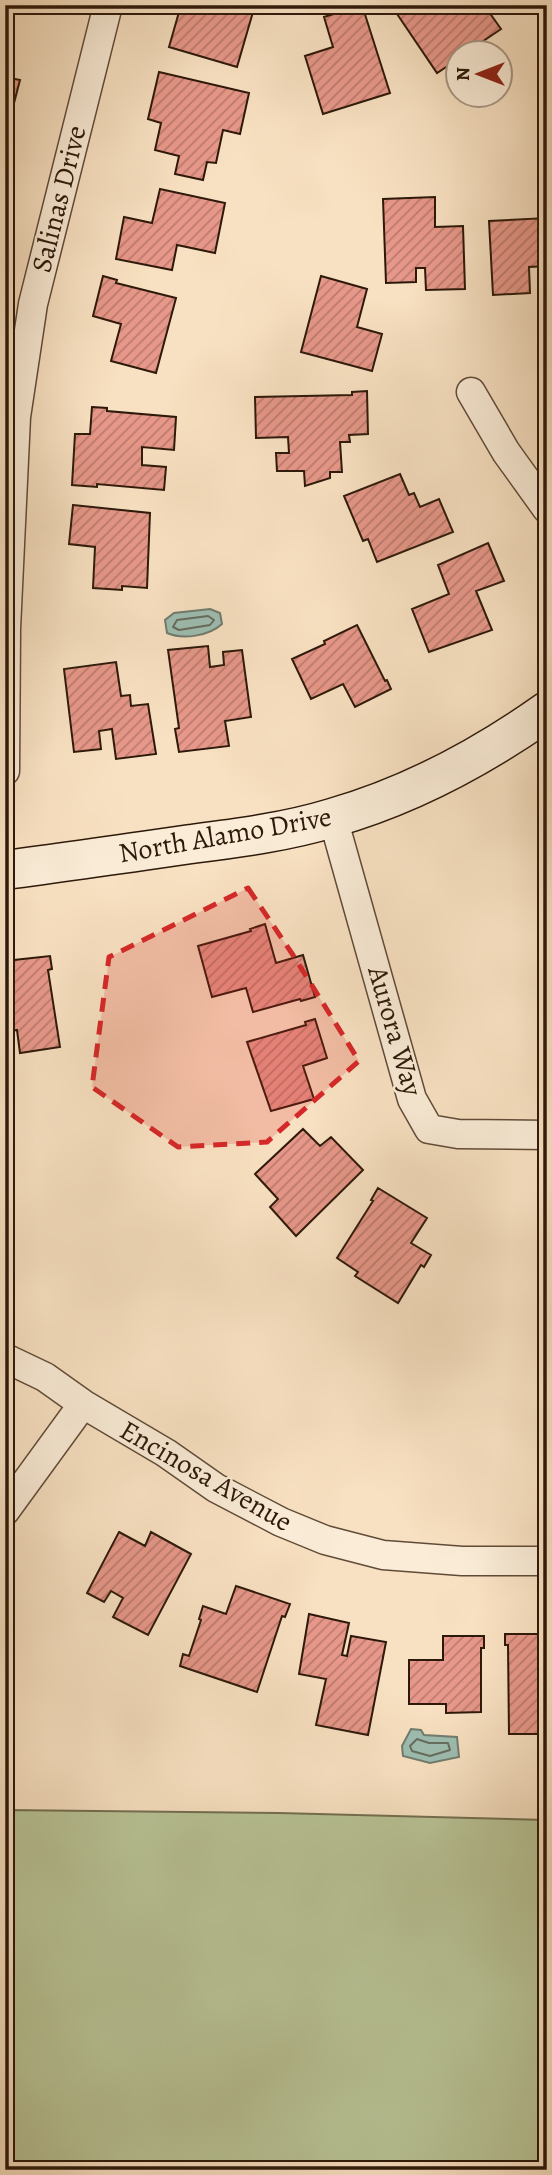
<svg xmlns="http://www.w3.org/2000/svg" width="552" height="2175" font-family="Alegreya,serif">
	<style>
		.green { fill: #b8c497; stroke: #726e50; stroke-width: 2 }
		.water { fill: #9dbeb2; stroke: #707c6f; stroke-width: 2 }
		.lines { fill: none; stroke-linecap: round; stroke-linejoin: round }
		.shore { stroke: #656c5e; stroke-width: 2 }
		.building { fill: url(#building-hatch); stroke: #2d190a; stroke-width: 2 }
		.street-casing { stroke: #604b38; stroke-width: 31 }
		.secondary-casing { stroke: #2d190a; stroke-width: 41 }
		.street { stroke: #faecd7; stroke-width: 28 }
		.secondary { stroke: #faecd7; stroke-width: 38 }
		.marked { fill: #d62828; fill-opacity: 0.2; stroke: #d62828; stroke-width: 5; stroke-dasharray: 14 9; stroke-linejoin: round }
		.labels { text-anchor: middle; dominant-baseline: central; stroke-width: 5; stroke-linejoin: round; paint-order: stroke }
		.street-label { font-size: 28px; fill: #2d190a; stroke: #faecd7 }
	</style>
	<defs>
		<pattern id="building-hatch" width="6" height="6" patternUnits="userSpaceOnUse" patternTransform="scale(1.75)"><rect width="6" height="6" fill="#e8988a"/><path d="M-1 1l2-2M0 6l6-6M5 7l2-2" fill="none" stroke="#bc7b6f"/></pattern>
	</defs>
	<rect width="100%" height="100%" fill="#f8e1c2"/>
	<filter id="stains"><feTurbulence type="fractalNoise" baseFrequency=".00286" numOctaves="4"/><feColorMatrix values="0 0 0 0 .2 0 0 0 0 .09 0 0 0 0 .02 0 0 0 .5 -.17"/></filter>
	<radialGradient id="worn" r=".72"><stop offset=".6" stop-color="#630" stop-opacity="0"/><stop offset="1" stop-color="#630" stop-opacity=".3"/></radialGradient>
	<path class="green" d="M 5,1810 L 279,1813 L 547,1820 L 547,2170 L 5,2170 Z"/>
	<path class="water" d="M 210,609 L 220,613 L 222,624 C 209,636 183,640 167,633 L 165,620 L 174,613 Z
		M 411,1729 L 421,1730 L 424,1735 L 457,1737 L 459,1757 L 430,1763 L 403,1756 L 402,1746 Z"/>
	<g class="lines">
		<path class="shore" d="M 208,616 L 214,620 L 210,625 L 179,630 L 173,627 L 177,620 Z
			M 417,1739 L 429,1743 L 448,1743 L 450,1750 L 430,1756 L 412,1751 L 410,1746 Z"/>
	</g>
	<path class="building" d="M 5,5 L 16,5 L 11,27 L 5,26 Z
		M 181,5 L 255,5 L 237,67 L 169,47 Z
		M 362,5 L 390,93 L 323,114 L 305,56 L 333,47 L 324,17 Z
		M 391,5 L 484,5 L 501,29 L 467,52 L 458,52 L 458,59 L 437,73 Z
		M 159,72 L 249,93 L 240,134 L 223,130 L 216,163 L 207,162 L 203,180 L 175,174 L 179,156 L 155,150 L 161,123 L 148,119 Z
		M 5,77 L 20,80 L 7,130 L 5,129 Z
		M 160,189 L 225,203 L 215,253 L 177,245 L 172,270 L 116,259 L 124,217 L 152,223 Z
		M 435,197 L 435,227 L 463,226 L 465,289 L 426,290 L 425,268 L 416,268 L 416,282 L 386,283 L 383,199 Z
		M 547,218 L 547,266 L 529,267 L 530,293 L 493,295 L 489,221 Z
		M 103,276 L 117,280 L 116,283 L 176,298 L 156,373 L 111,361 L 121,324 L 93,316 Z
		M 321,276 L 367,289 L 357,327 L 382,334 L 372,371 L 301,352 Z
		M 367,391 L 368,434 L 349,435 L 350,442 L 340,442 L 342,472 L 330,472 L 330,478 L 305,486 L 304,471 L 277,471 L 276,453 L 289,453 L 288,437 L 256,438 L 255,397 L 352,395 L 352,392 Z
		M 92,407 L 107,408 L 107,411 L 176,417 L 174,450 L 142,447 L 142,465 L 166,467 L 164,490 L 97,484 L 97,487 L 72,485 L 75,434 L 90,434 Z
		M 400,474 L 409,495 L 414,493 L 420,507 L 439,499 L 453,532 L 377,562 L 368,539 L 363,541 L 344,496 Z
		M 73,505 L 150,513 L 147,588 L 122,586 L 122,590 L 93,588 L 95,547 L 69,544 Z
		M 488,543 L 504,581 L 476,591 L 492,630 L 429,652 L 412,609 L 449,594 L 438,565 Z
		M 357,625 L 385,681 L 387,680 L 391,689 L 355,707 L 343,684 L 311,699 L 292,659 L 325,644 L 324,641 Z
		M 208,646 L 210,667 L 224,665 L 223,652 L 242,650 L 251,717 L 225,721 L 229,746 L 179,752 L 175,729 L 179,728 L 168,650 Z
		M 116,662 L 121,696 L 130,695 L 131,706 L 148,704 L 156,754 L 116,759 L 112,729 L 99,731 L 101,749 L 74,752 L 64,669 Z
		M 265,924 L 276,963 L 303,955 L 315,997 L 301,1001 L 300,999 L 253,1012 L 246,988 L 212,997 L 198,946 L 251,931 L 250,929 Z
		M 50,956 L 52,969 L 48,970 L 60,1047 L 20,1053 L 17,1030 L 5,1032 L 5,961 Z
		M 315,1019 L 327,1058 L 303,1066 L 314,1099 L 271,1111 L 247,1042 L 306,1025 L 305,1022 Z
		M 303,1129 L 320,1146 L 331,1137 L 363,1170 L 296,1236 L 270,1207 L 278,1199 L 255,1174 Z
		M 378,1188 L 427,1218 L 411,1243 L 431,1255 L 424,1267 L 421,1265 L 398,1303 L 355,1276 L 358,1272 L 337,1258 L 373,1201 L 371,1200 Z
		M 119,1532 L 145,1546 L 151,1532 L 191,1554 L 148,1635 L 113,1617 L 123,1598 L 111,1591 L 104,1602 L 87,1593 Z
		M 236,1586 L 290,1604 L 285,1617 L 282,1616 L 257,1692 L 180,1666 L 183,1654 L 189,1656 L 201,1620 L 199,1619 L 203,1606 L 226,1614 Z
		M 309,1614 L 349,1623 L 342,1655 L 347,1656 L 351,1636 L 386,1642 L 368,1735 L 316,1725 L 326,1679 L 299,1674 Z
		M 505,1634 L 547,1634 L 547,1734 L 509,1734 L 508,1645 L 505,1645 Z
		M 443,1636 L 484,1636 L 484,1648 L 481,1648 L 481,1712 L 446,1713 L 446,1704 L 409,1704 L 409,1660 L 443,1660 Z"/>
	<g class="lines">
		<g class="street-casing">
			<path id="street" d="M 471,392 L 506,452 L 547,509
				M 5,771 L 6,629 L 16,417 L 33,304 L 108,5
				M 333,818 L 412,1099 L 429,1129 L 458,1134 L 547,1135
				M 5,1358 L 45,1377 L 83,1404 L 166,1453 L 216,1488 L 281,1522 L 325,1540 L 383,1555 L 462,1561 L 547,1561
				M 5,1511 L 83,1404"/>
		</g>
		<g class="secondary-casing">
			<path id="secondary" d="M 5,870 C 67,862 129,853 191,844 C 238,838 286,832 332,818 C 409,796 482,757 547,711"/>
		</g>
		<use href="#street" class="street"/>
		<use href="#secondary" class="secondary"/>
	</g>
	<path class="marked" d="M 248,888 L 293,955 L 359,1061 L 267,1142 L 178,1147 L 92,1087 L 109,957 Z"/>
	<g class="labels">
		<g class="street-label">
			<text transform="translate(59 199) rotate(-76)">Salinas Drive</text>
			<text transform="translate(225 835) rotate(-10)">North Alamo Drive</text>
			<text transform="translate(395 1031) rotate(74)">Aurora Way</text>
			<text transform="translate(206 1476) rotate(30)">Encinosa Avenue</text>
		</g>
	</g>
	<rect width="552" height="2175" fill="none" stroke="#f8e1c2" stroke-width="28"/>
	<rect x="7" y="7" width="538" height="2161" fill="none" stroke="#2d190a" stroke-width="3.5"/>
	<rect x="14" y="14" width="524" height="2147" fill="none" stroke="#2d190a" stroke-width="2"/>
	<g transform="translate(479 74) rotate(270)"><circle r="33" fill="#faecd7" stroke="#a89885" stroke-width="2"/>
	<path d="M0-5L12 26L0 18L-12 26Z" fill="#8f2418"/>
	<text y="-10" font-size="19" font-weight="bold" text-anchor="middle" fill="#2d190a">N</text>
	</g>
	<rect width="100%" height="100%" filter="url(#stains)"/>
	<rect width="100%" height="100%" fill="url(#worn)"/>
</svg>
